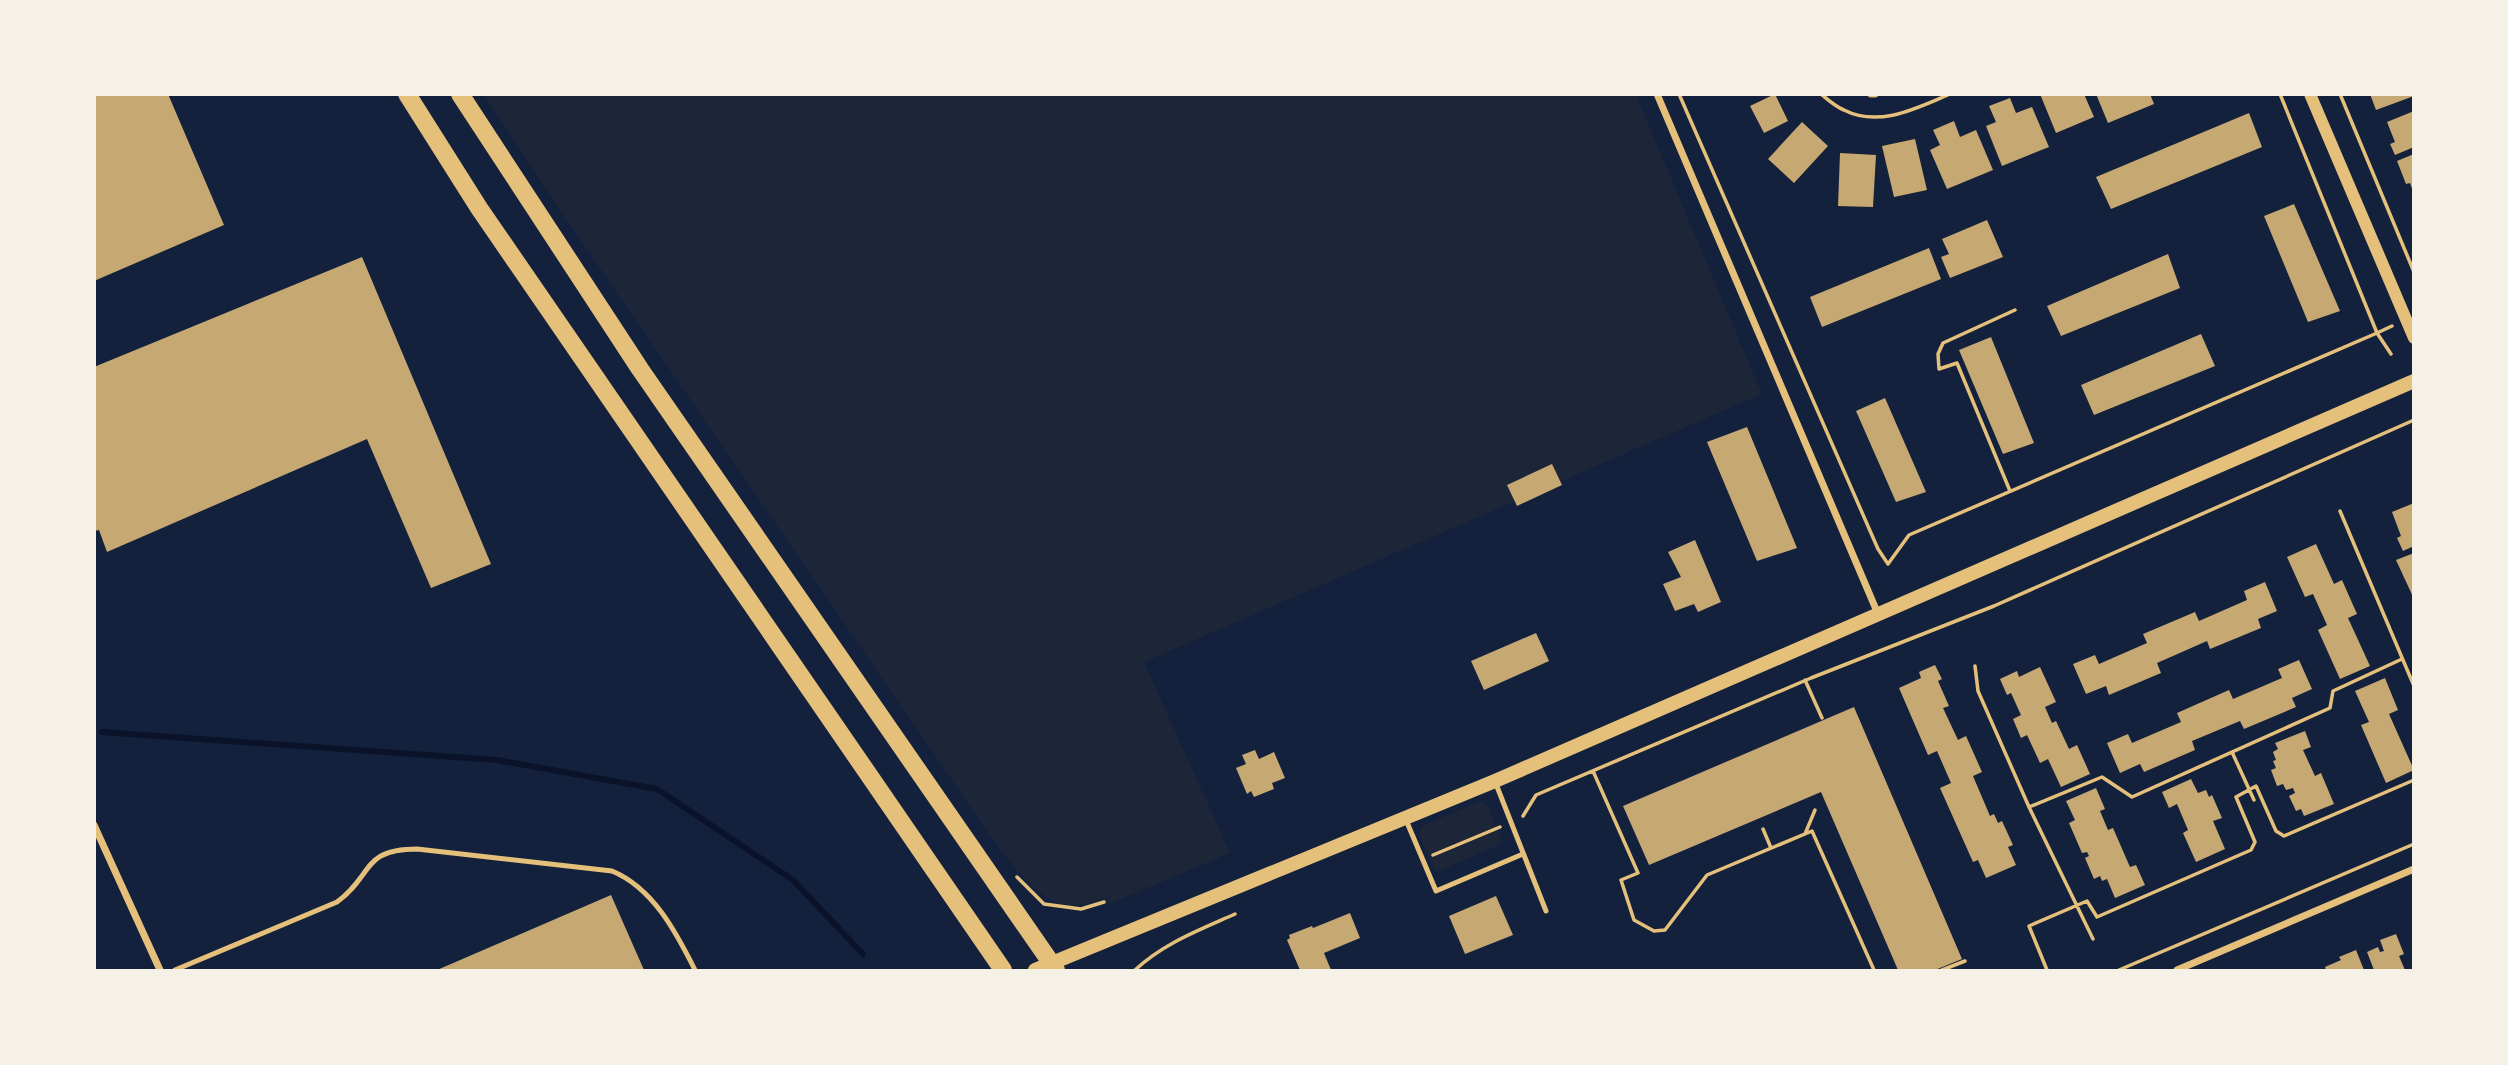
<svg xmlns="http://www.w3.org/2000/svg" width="2508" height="1065" font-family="Montserrat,sans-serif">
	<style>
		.green { fill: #1d2539 }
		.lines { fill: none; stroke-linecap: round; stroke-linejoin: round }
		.stream { stroke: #0b132b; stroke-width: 6 }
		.building { fill: #c6a872 }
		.path { stroke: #e5c07b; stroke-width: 3.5 }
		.service { stroke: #e5c07b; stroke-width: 5 }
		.minor { stroke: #e5c07b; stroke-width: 7 }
		.tertiary { stroke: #e5c07b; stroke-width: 12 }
		.secondary { stroke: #e5c07b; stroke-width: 14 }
		.trunk { stroke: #e5c07b; stroke-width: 18 }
	</style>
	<rect width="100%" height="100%" fill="#14213d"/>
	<path class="green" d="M 484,95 L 1636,95 L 1762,394 L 1144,662 L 1230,853 L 1109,904 L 1104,898 C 1096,900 1086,905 1077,905 C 1041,908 1017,869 996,844 L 564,216 Z
		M 1481,801 L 1488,806 L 1503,843 L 1439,871 L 1435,870 L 1419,835 L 1422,826 Z"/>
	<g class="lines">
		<path class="stream" d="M 102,732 L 497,760 L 657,789 L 793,880 L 863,954"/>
	</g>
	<path class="building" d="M 94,94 L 168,94 L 224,225 L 94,281 Z
		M 1775,94 L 1788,121 L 1764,133 L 1750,106 Z
		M 2040,94 L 2084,94 L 2094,117 L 2056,133 Z
		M 2096,94 L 2150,94 L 2154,104 L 2108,123 Z
		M 2370,94 L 2414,94 L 2414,96 L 2376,110 Z
		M 2010,98 L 2016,113 L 2032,107 L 2049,147 L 2002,166 L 1986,126 L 1996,122 L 1989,106 Z
		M 2414,111 L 2414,147 L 2395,155 L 2390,144 L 2395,142 L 2387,122 Z
		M 2249,113 L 2262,147 L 2111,209 L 2096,177 Z
		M 1954,121 L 1960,137 L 1976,130 L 1993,170 L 1947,189 L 1930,150 L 1940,145 L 1933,130 Z
		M 1802,122 L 1828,146 L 1794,183 L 1768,159 Z
		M 1915,139 L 1927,190 L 1894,197 L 1882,146 Z
		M 1840,153 L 1876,155 L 1873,207 L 1838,206 Z
		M 2414,154 L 2414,191 L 2413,191 L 2410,183 L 2406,184 L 2397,161 Z
		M 2294,204 L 2340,311 L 2308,322 L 2264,216 Z
		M 1987,220 L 2003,257 L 1950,278 L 1941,257 L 1949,254 L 1942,239 Z
		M 1929,248 L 1941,279 L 1822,327 L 1810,297 Z
		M 2168,254 L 2180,288 L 2061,336 L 2047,306 Z
		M 362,257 L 491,564 L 431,588 L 367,439 L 107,552 L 99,530 L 94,531 L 94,367 Z
		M 2201,334 L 2215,366 L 2094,415 L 2081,385 Z
		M 1991,337 L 2034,443 L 2003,454 L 1959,350 Z
		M 1885,398 L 1926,492 L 1896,502 L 1856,411 Z
		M 1747,427 L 1797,548 L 1757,561 L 1707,442 Z
		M 1552,464 L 1562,485 L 1517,506 L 1507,485 Z
		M 2414,503 L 2414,546 L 2403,551 L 2397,538 L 2401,536 L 2392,512 Z
		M 1695,540 L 1721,602 L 1698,612 L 1694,604 L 1675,611 L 1663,584 L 1681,577 L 1668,552 Z
		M 2316,544 L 2334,584 L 2342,580 L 2357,614 L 2348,618 L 2370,666 L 2340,679 L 2318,630 L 2327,625 L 2313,594 L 2305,597 L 2287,557 Z
		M 2414,553 L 2414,599 L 2396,560 Z
		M 2265,582 L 2277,611 L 2258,619 L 2261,628 L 2210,649 L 2207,641 L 2157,663 L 2161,673 L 2109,695 L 2106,686 L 2086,694 L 2073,664 L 2095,655 L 2099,664 L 2147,643 L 2143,634 L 2195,612 L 2199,621 L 2247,600 L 2244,591 Z
		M 1536,633 L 1549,661 L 1484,690 L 1471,661 Z
		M 2299,660 L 2312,689 L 2292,698 L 2296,707 L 2244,729 L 2240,721 L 2192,741 L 2195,750 L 2144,772 L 2140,764 L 2120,773 L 2107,743 L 2128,734 L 2132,743 L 2181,722 L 2177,713 L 2229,690 L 2233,699 L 2282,678 L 2278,669 Z
		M 1935,665 L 1942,679 L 1938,681 L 1949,706 L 1943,708 L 1958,740 L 1966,736 L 1982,772 L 1973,776 L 1990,816 L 1994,814 L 1998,823 L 2002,821 L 2013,845 L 2008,847 L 2016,865 L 1986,878 L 1978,860 L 1973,862 L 1940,788 L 1951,783 L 1937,751 L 1928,755 L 1899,688 L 1921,678 L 1919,672 Z
		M 2040,667 L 2056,702 L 2045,707 L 2052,723 L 2056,721 L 2069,749 L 2077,745 L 2090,774 L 2061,787 L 2048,759 L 2040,763 L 2027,735 L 2021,738 L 2013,719 L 2021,715 L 2011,693 L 2007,695 L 2000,679 L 2017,671 L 2019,677 Z
		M 2385,678 L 2398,710 L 2389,714 L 2414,770 L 2386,783 L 2361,725 L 2369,722 L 2355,691 Z
		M 1854,707 L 1962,959 L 1935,970 L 1898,970 L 1821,792 L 1649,865 L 1623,806 Z
		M 2305,731 L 2311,747 L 2303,750 L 2315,776 L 2321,773 L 2334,804 L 2304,816 L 2301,809 L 2296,811 L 2289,796 L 2295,793 L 2293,788 L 2286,790 L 2283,784 L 2277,786 L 2271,770 L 2276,768 L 2273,761 L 2276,760 L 2273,752 L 2278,749 L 2275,743 Z
		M 1255,750 L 1259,759 L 1274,752 L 1285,778 L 1272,783 L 1274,789 L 1254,797 L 1251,791 L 1247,794 L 1236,768 L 1246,764 L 1242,755 Z
		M 2191,779 L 2198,793 L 2206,790 L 2209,797 L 2212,795 L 2222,818 L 2213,821 L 2225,849 L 2196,862 L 2183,833 L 2188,830 L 2177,804 L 2169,808 L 2162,792 Z
		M 2096,788 L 2105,809 L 2100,811 L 2108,830 L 2113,828 L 2130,867 L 2136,865 L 2145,885 L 2115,898 L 2107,879 L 2102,881 L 2100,876 L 2094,879 L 2085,858 L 2089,856 L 2087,852 L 2082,853 L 2069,823 L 2075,820 L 2066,801 Z
		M 611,895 L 644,970 L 437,970 Z
		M 1496,896 L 1513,935 L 1465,954 L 1449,916 Z
		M 1350,913 L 1360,938 L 1324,953 L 1331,970 L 1300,970 L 1287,940 L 1290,938 L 1289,935 L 1312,926 L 1313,928 Z
		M 2396,934 L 2404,954 L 2399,956 L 2405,970 L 2374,970 L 2367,952 L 2378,947 L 2380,952 L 2384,951 L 2380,940 Z
		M 2356,950 L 2364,970 L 2326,970 L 2325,967 L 2341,960 L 2339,957 Z"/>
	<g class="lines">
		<path class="path" d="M 1679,94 L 1878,549 L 1888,564 L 1909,535 L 2377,333 L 2280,94
			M 1821,94 C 1828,100 1836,107 1844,110 C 1879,128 1917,108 1950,94
			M 2340,94 L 2414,272
			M 2391,354 L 2377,333 L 2392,326
			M 2010,491 L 1957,363 L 1939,369 L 1938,354 L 1943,343 L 2015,310
			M 2340,511 L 2414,686
			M 1975,666 L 1978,691 L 2029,807 L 2093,939
			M 1805,680 L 1822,718
			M 2232,752 L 2254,800
			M 1593,771 L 1638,873 L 1621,880 L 1634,920 L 1654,931 L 1665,930 L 1707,875 L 1812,831 L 1874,970
			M 2029,807 L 2102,777 L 2132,797 L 2330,708 L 2333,691 L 2402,659
			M 1523,816 L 1536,795 L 1811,678 L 1994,606 L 2414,420
			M 1763,829 L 1771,848
			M 1805,834 L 1815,810
			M 1433,855 L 1500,827
			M 1017,877 L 1044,904 L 1081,909 L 1104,902
			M 1135,970 C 1164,943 1199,930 1235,914
			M 1942,970 L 1965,961
			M 2047,970 L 2029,926 L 2087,901 L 2097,917 L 2251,850 L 2255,842 L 2236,797 L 2256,786 L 2276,831 L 2284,836 L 2414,780
			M 2119,970 L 2414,844"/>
		<path class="service" d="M 1496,784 L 1546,911
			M 1406,820 L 1436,891 L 1523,854
			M 175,970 L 337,902 C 374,875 361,849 417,849 L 612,871 C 653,888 676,932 695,970"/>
		<path class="minor" d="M 1657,94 L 1878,614
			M 1871,94 L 1875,94
			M 94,825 L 160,970
			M 2177,970 L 2414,869"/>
		<path class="tertiary" d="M 2310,94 L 2414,338"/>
		<path class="secondary" d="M 1035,970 L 1495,781 L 2414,381"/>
		<path class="trunk" d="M 407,94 L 479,208 L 1003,970
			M 460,94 L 640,369 L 1056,970"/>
	</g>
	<rect width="2508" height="1065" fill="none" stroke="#f6f1e7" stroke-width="192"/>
</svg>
